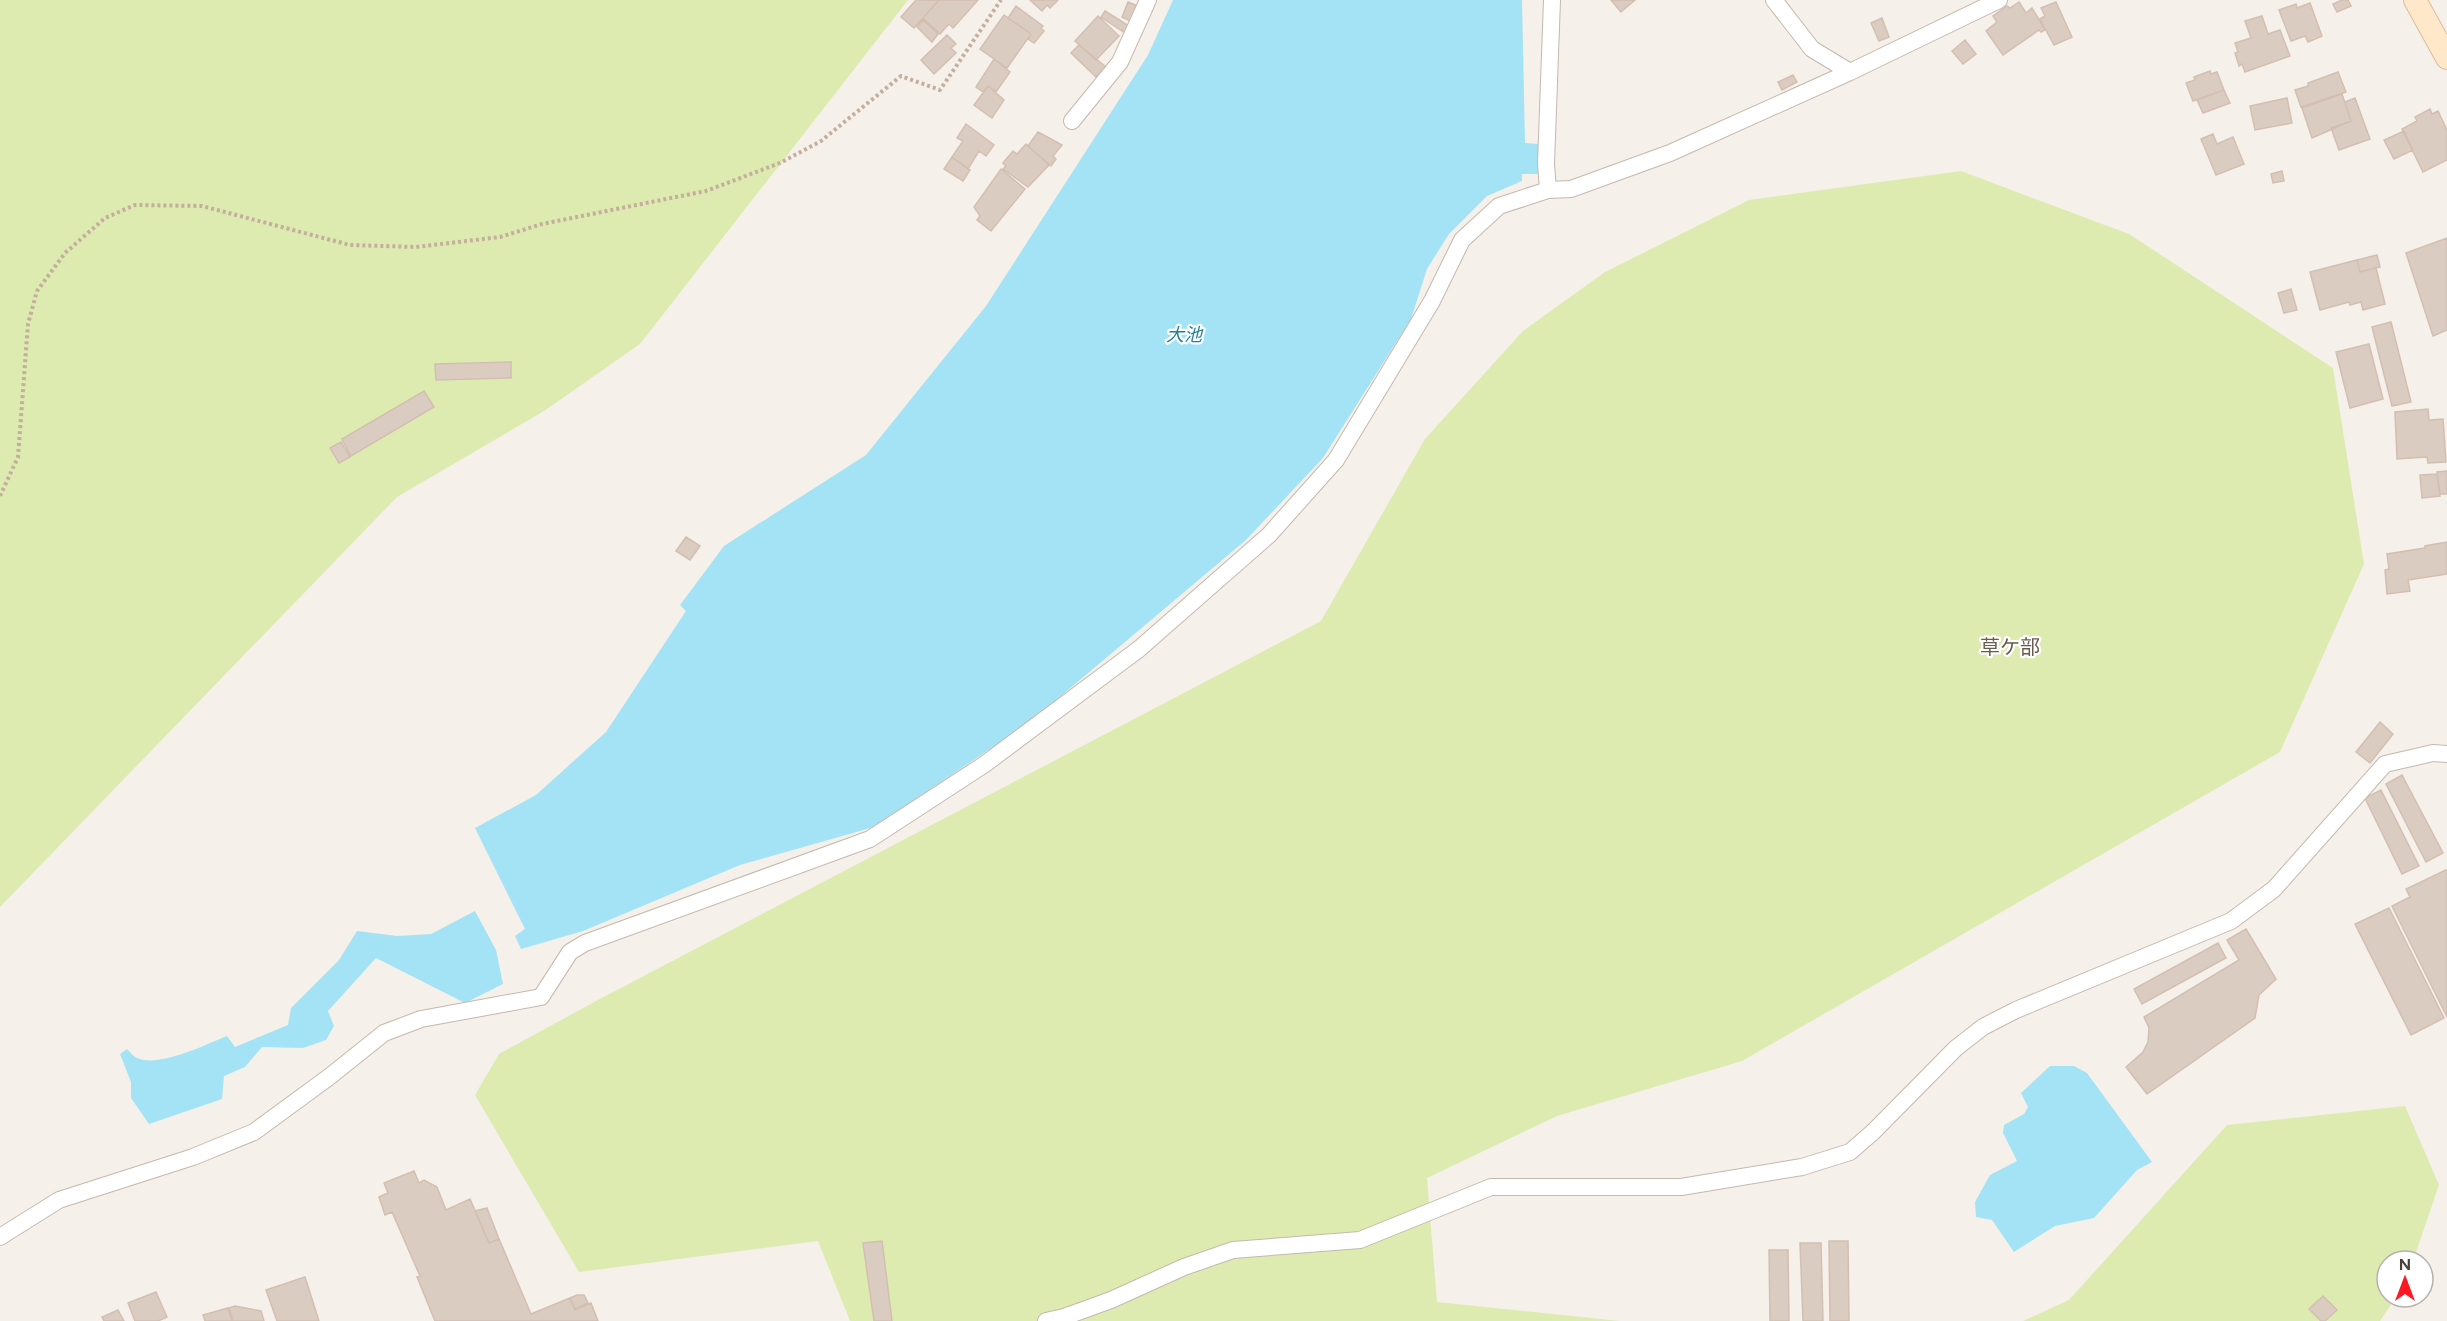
<svg xmlns="http://www.w3.org/2000/svg" width="2447" height="1321" font-family="Figtree,'Noto Sans JP',sans-serif">
	<style>
		.green { fill: #ddebb1 }
		.water { fill: #a4e3f5 }
		.building { fill: #dbccc1; stroke: #d3bfb1; stroke-width: 1.5 }
		.lines { fill: none; stroke-linecap: round; stroke-linejoin: round }
		.minor-casing { stroke: #c5b8ae; stroke-width: 18 }
		.secondary-casing { stroke: #dbbc99; stroke-width: 24 }
		.path { stroke: #c4ae9c; stroke-width: 4; stroke-dasharray: 3 3; stroke-linecap: butt }
		.minor { stroke: #fff; stroke-width: 16 }
		.secondary { stroke: #ffe8ca; stroke-width: 22 }
		.labels { text-anchor: middle; dominant-baseline: central; stroke-width: 4.5; stroke-linejoin: round; paint-order: stroke }
		.water-label { font-size: 18px; font-style: italic; fill: #24809b; stroke: #fff }
		.quarter-label { font-size: 20px; fill: #6d5a4e; stroke: #fff }
	</style>
	<rect width="100%" height="100%" fill="#f5f0ea"/>
	<path class="green" d="M 0,0 L 908,0 L 640,344 L 544,411 L 397,497 L 0,907 Z
		M 1961,171 L 2129,234 L 2333,368 L 2364,564 L 2280,752 L 1742,1061 L 1557,1116 L 1427,1178 L 1437,1302 L 1620,1321 L 850,1321 L 818,1241 L 579,1272 L 475,1095 L 499,1054 L 596,1001 L 1321,621 L 1425,439 L 1523,331 L 1605,272 L 1749,200 Z
		M 2405,1106 L 2439,1185 L 2413,1261 L 2387,1261 L 2387,1297 L 2396,1297 L 2380,1321 L 2023,1321 L 2069,1300 L 2227,1125 Z"/>
	<path class="water" d="M 1173,0 L 1522,0 L 1525,143 L 1540,144 L 1539,174 L 1522,174 L 1522,181 L 1487,196 L 1449,234 L 1427,269 L 1411,319 L 1323,458 L 1246,540 L 1030,722 L 874,827 L 740,865 L 583,931 L 521,949 L 515,936 L 525,929 L 475,828 L 536,795 L 606,732 L 686,611 L 680,605 L 724,546 L 866,455 L 986,306 L 1148,55 Z
		M 475,911 L 496,950 L 503,984 L 465,1003 L 376,958 L 328,1011 L 334,1026 L 326,1040 L 303,1048 L 262,1047 L 245,1067 L 224,1076 L 222,1099 L 149,1124 L 131,1098 L 131,1082 L 120,1054 L 127,1049 C 130,1052 134,1057 137,1058 C 159,1068 207,1044 227,1036 L 235,1047 L 288,1025 L 291,1008 L 339,960 L 357,931 L 397,936 L 431,934 Z
		M 2050,1066 L 2074,1066 L 2087,1073 L 2152,1162 L 2137,1170 L 2094,1218 L 2055,1226 L 2014,1252 L 1992,1220 L 1976,1217 L 1975,1202 L 1990,1175 L 2017,1161 L 2003,1133 L 2004,1125 L 2024,1114 L 2028,1107 L 2021,1093 Z"/>
	<path class="building" d="M 916,0 L 939,0 L 914,28 L 901,17 Z
		M 939,0 L 978,0 L 953,28 L 949,24 L 940,34 L 923,18 Z
		M 1030,0 L 1058,0 L 1050,8 L 1047,5 L 1042,11 Z
		M 1611,0 L 1635,0 L 1621,12 Z
		M 2342,0 L 2348,0 L 2351,6 L 2337,12 L 2333,4 Z
		M 1128,2 L 1142,8 L 1135,23 L 1122,17 Z
		M 2019,2 L 2026,13 L 2032,8 L 2045,30 L 2041,32 L 2039,30 L 2003,55 L 1986,31 L 1997,22 L 1993,16 L 2007,6 L 2010,8 Z
		M 2056,2 L 2072,37 L 2054,45 L 2040,19 L 2045,16 L 2041,8 Z
		M 2310,3 L 2322,36 L 2308,42 L 2305,36 L 2291,41 L 2279,10 L 2296,4 L 2297,8 Z
		M 1016,6 L 1043,26 L 1041,28 L 1044,31 L 1034,43 L 1028,39 L 1031,34 L 1008,18 Z
		M 1105,11 L 1129,26 L 1125,33 L 1101,17 Z
		M 1004,15 L 1031,34 L 1007,68 L 980,49 Z
		M 1098,16 L 1119,36 L 1096,60 L 1075,41 Z
		M 2262,16 L 2268,34 L 2280,30 L 2290,56 L 2245,72 L 2242,64 L 2239,66 L 2235,53 L 2238,52 L 2235,43 L 2251,38 L 2245,21 Z
		M 1882,18 L 1889,37 L 1879,41 L 1871,23 Z
		M 923,20 L 938,34 L 932,42 L 917,27 Z
		M 947,35 L 956,44 L 951,48 L 956,53 L 934,74 L 921,60 Z
		M 1965,40 L 1976,54 L 1963,64 L 1952,51 Z
		M 1079,45 L 1106,67 L 1096,77 L 1071,53 Z
		M 994,59 L 1010,72 L 996,92 L 988,86 L 983,92 L 976,87 Z
		M 2210,71 L 2211,74 L 2217,72 L 2224,90 L 2193,101 L 2186,83 L 2195,80 L 2194,77 Z
		M 2338,72 L 2346,92 L 2301,107 L 2295,90 L 2308,86 L 2308,83 Z
		M 1793,75 L 1797,82 L 1782,90 L 1778,82 Z
		M 988,86 L 1004,100 L 992,118 L 974,105 Z
		M 2224,90 L 2230,103 L 2203,113 L 2197,100 Z
		M 2342,94 L 2351,121 L 2312,138 L 2302,108 Z
		M 2287,98 L 2292,123 L 2255,130 L 2250,106 Z
		M 2355,98 L 2370,139 L 2339,150 L 2331,128 L 2351,121 L 2345,102 Z
		M 2430,109 L 2432,114 L 2438,111 L 2447,130 L 2447,160 L 2423,172 L 2402,129 L 2417,121 L 2415,117 Z
		M 966,124 L 994,145 L 986,156 L 979,151 L 968,169 L 952,157 L 963,141 L 957,138 Z
		M 2404,131 L 2413,150 L 2394,159 L 2384,140 Z
		M 1038,132 L 1062,145 L 1053,156 L 1056,159 L 1051,166 L 1028,146 Z
		M 2213,134 L 2217,144 L 2233,137 L 2244,164 L 2216,175 L 2201,139 Z
		M 1026,144 L 1049,165 L 1028,187 L 1003,169 L 1006,166 L 1003,163 L 1013,151 L 1017,154 Z
		M 952,157 L 970,170 L 963,181 L 944,169 Z
		M 1001,169 L 1025,189 L 991,231 L 977,220 L 980,216 L 974,207 Z
		M 2282,171 L 2284,181 L 2273,183 L 2271,174 Z
		M 2447,238 L 2447,330 L 2433,336 L 2406,253 Z
		M 2377,255 L 2380,267 L 2360,272 L 2357,260 Z
		M 2357,260 L 2360,272 L 2376,268 L 2385,304 L 2363,310 L 2361,302 L 2350,305 L 2349,302 L 2320,310 L 2310,272 Z
		M 2291,289 L 2297,310 L 2284,313 L 2278,293 Z
		M 2391,322 L 2411,402 L 2392,406 L 2372,327 Z
		M 2369,344 L 2383,399 L 2350,408 L 2336,352 Z
		M 511,362 L 511,378 L 436,380 L 435,364 Z
		M 424,391 L 434,407 L 351,456 L 342,439 Z
		M 2428,409 L 2429,420 L 2443,419 L 2446,462 L 2428,463 L 2427,457 L 2397,459 L 2395,412 Z
		M 341,442 L 350,457 L 339,463 L 330,448 Z
		M 2447,471 L 2447,494 L 2440,494 L 2437,472 Z
		M 2437,474 L 2440,496 L 2422,498 L 2420,475 Z
		M 686,537 L 700,546 L 690,560 L 676,551 Z
		M 2447,542 L 2447,574 L 2408,580 L 2410,591 L 2387,594 L 2385,570 L 2389,569 L 2387,554 L 2425,548 L 2425,546 Z
		M 2380,722 L 2393,734 L 2370,763 L 2356,752 Z
		M 2402,775 L 2443,853 L 2426,862 L 2386,784 Z
		M 2381,790 L 2419,866 L 2402,874 L 2365,798 Z
		M 2446,870 L 2447,871 L 2447,1017 L 2392,906 L 2410,897 L 2406,889 Z
		M 2389,908 L 2444,1018 L 2411,1035 L 2355,924 Z
		M 2246,929 L 2276,979 L 2259,995 L 2255,1018 L 2147,1094 L 2126,1067 L 2143,1052 L 2148,1042 L 2149,1028 L 2144,1017 L 2239,960 L 2227,940 Z
		M 2218,943 L 2226,958 L 2142,1004 L 2134,989 Z
		M 414,1171 L 419,1183 L 424,1180 L 437,1187 L 446,1210 L 470,1199 L 489,1243 L 499,1239 L 531,1314 L 570,1298 L 575,1310 L 591,1303 L 598,1321 L 435,1321 L 417,1277 L 420,1276 L 392,1212 L 385,1215 L 379,1197 L 388,1193 L 384,1183 Z
		M 487,1208 L 499,1239 L 489,1243 L 475,1211 Z
		M 882,1241 L 892,1321 L 874,1321 L 863,1243 Z
		M 1829,1241 L 1848,1241 L 1849,1321 L 1830,1321 Z
		M 1800,1243 L 1821,1243 L 1823,1321 L 1803,1321 Z
		M 1769,1250 L 1788,1250 L 1789,1321 L 1770,1321 Z
		M 305,1277 L 319,1321 L 277,1321 L 266,1290 Z
		M 156,1292 L 167,1317 L 158,1321 L 135,1321 L 128,1303 Z
		M 577,1295 L 584,1295 L 588,1303 L 575,1309 L 570,1298 Z
		M 2323,1296 L 2337,1310 L 2325,1321 L 2321,1321 L 2309,1309 Z
		M 235,1306 L 261,1311 L 264,1321 L 233,1321 L 229,1308 Z
		M 228,1308 L 232,1321 L 205,1321 L 203,1315 Z
		M 118,1310 L 124,1321 L 104,1321 L 102,1317 Z"/>
	<g class="lines">
		<g class="minor-casing">
			<path id="minor" d="M 1774,0 L 1812,49 L 1850,72
				M 1072,121 L 1120,62 L 1148,0
				M 1548,190 L 1546,164 L 1552,0
				M 0,1237 L 59,1200 L 193,1157 L 254,1132 L 329,1077 L 384,1033 L 421,1019 L 541,997 L 570,952 L 585,943 L 870,839 L 985,764 L 1139,649 L 1269,535 L 1336,460 L 1432,301 L 1462,240 L 1499,206 L 1548,190 L 1571,189 L 1670,153 L 1850,72 L 1999,0
				M 1046,1321 L 1064,1317 L 1111,1300 L 1184,1267 L 1233,1250 L 1360,1240 L 1491,1187 L 1681,1187 L 1802,1167 L 1850,1152 L 1873,1132 L 1956,1048 L 1983,1027 L 2016,1010 L 2231,921 L 2274,889 L 2385,764 L 2433,753 L 2447,754"/>
		</g>
		<g class="secondary-casing">
			<path id="secondary" d="M 2415,0 L 2447,58"/>
		</g>
		<path class="path" d="M 0,496 L 18,457 L 28,324 L 37,291 L 65,253 L 105,218 L 135,205 L 202,206 L 350,245 L 416,247 L 500,237 L 542,224 L 706,191 L 780,163 L 821,141 L 901,76 L 940,90 L 1001,0"/>
		<use href="#minor" class="minor"/>
		<use href="#secondary" class="secondary"/>
	</g>
	<g class="labels">
		<g class="water-label">
			<text x="1184" y="335">大池</text>
		</g>
		<g class="quarter-label">
			<text x="2010" y="647">草ケ部</text>
		</g>
	</g>
	<g transform="translate(2405 1279)"><circle r="28" fill="#ffffff" stroke="#b7b2af" stroke-width="1.5"/>
	<path d="M0-4.5L10 22L0 15L-10 22Z" fill="#ff1722"/>
	<text y="-9" font-size="16" font-weight="bold" text-anchor="middle" fill="#4a3f37">N</text>
	</g>
</svg>
